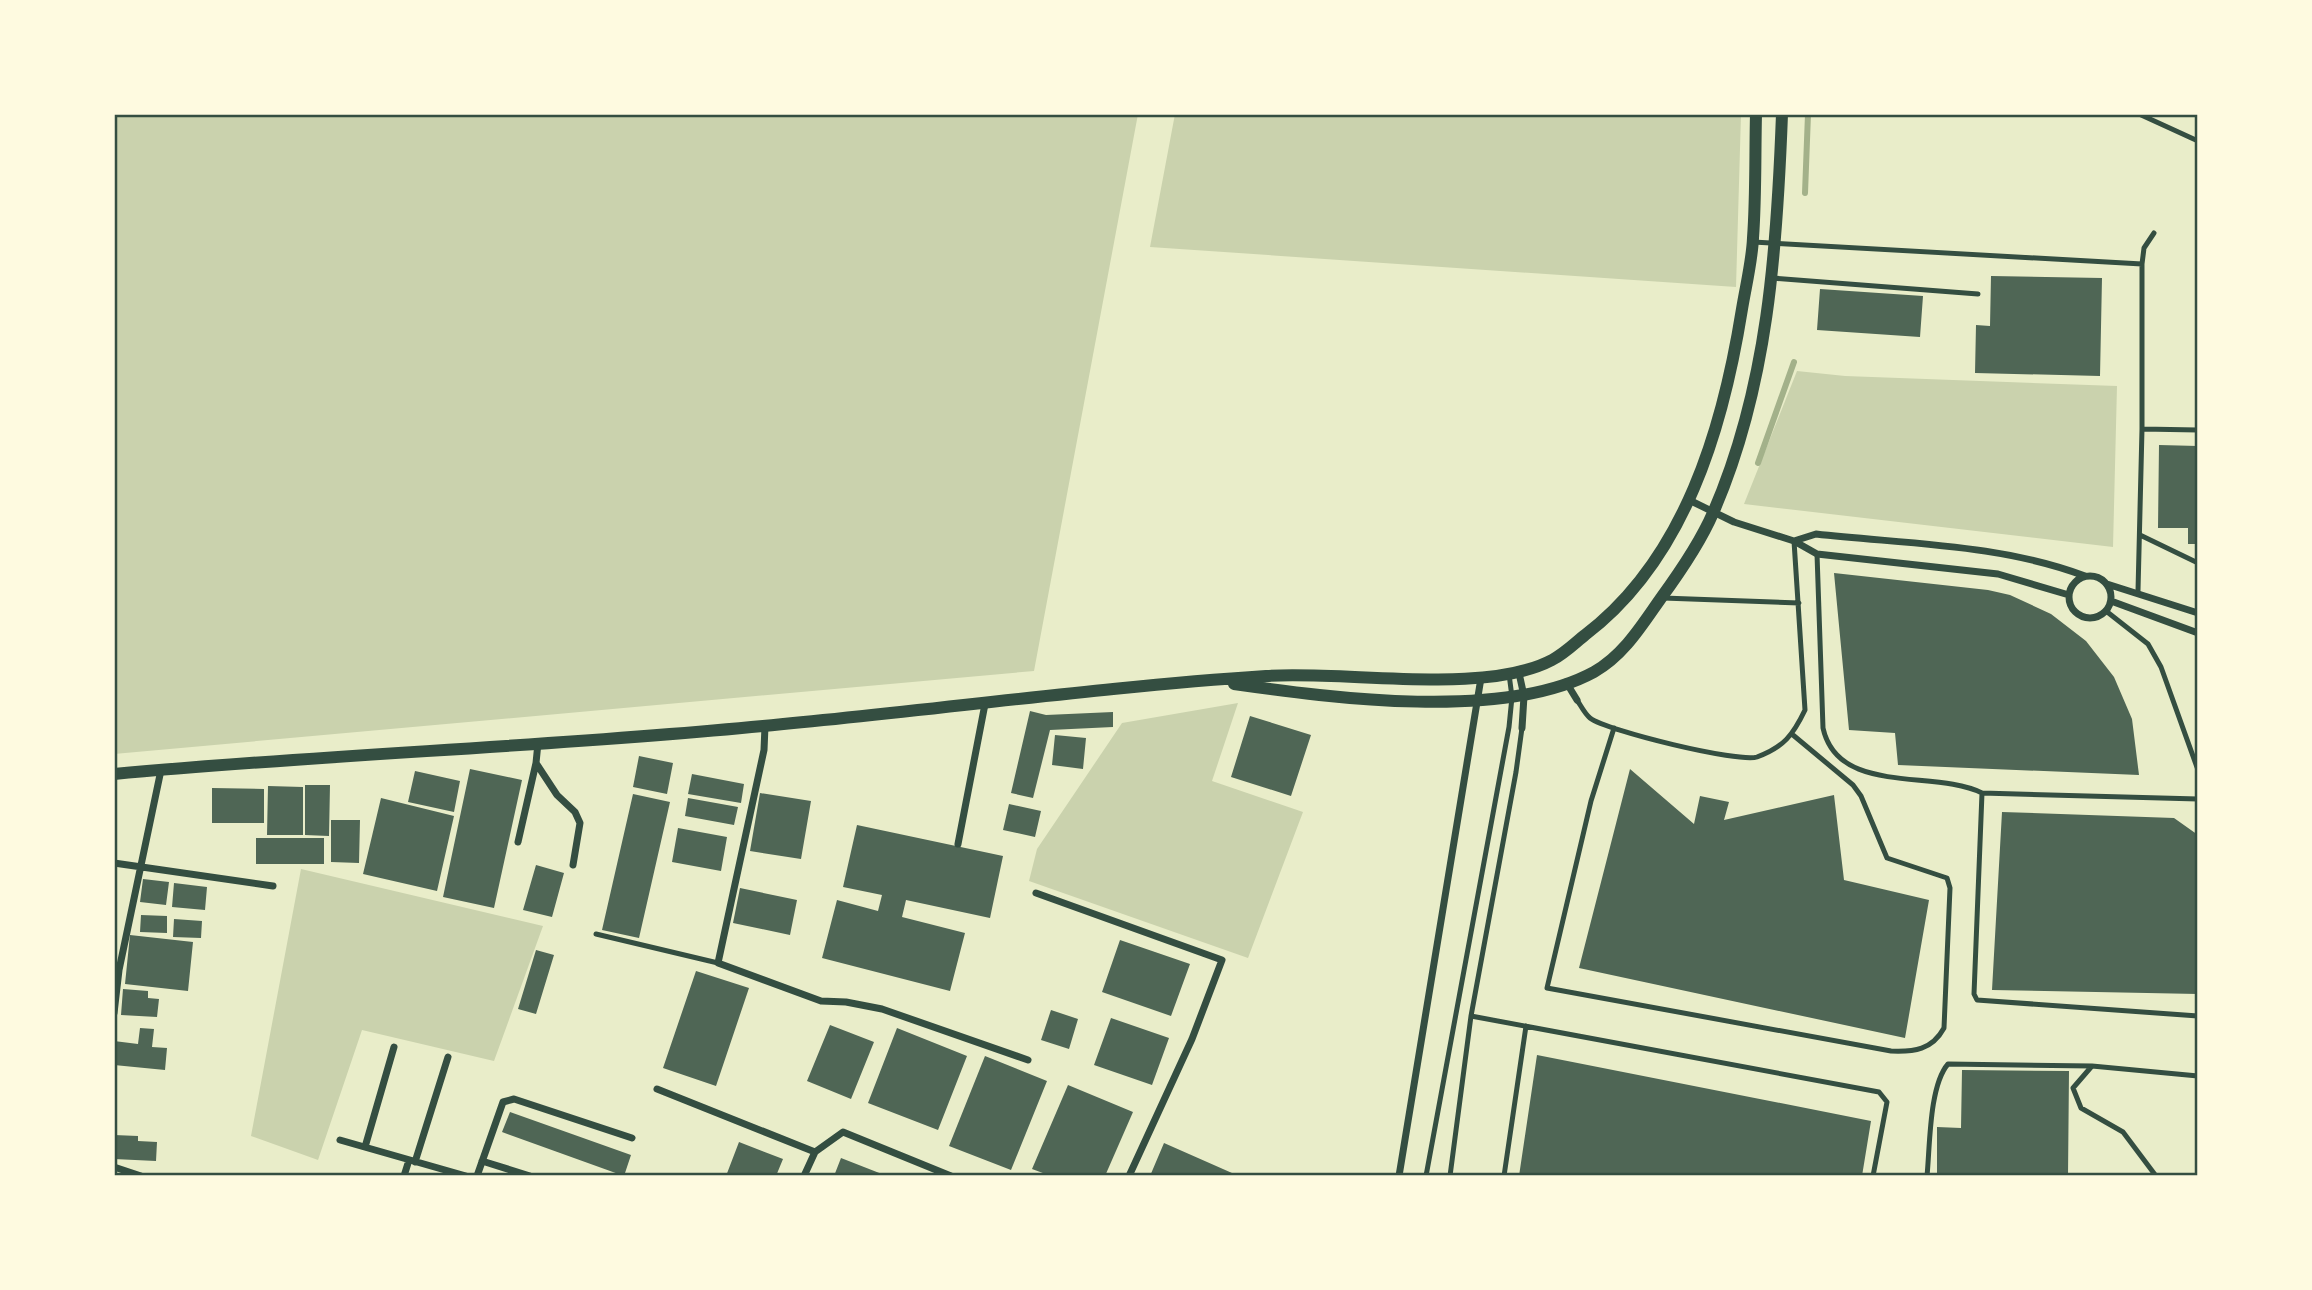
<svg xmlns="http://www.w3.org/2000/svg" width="2312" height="1290" font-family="Lato,sans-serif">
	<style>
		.green { fill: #cad2ad }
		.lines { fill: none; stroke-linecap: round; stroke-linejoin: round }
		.stream { stroke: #a3b18a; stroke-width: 6 }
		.building { fill: #4f6655 }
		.service { stroke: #344e41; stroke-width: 5 }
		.minor { stroke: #344e41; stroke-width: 7 }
		.tertiary { stroke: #344e41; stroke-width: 12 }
		.neatline { fill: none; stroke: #344e41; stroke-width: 2.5 }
	</style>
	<rect width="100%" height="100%" fill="#e9edc9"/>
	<path class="green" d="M 114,114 L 1138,114 L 1034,671 L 114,754 Z
		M 1175,114 L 1741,114 L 1736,287 L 1150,247 Z
		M 1797,371 L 1845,376 L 2117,386 L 2113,547 L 1744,504 Z
		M 1238,703 L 1212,781 L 1303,812 L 1248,958 L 1029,881 L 1037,849 L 1122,723 Z
		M 301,869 L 543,926 L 494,1061 L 362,1030 L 318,1160 L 251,1136 Z"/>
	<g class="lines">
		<path class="stream" d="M 1805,193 L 1808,114
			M 1758,463 L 1794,362"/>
	</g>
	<path class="building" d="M 1991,276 L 2102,278 L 2100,376 L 1975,373 L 1976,325 L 1990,326 Z
		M 1820,289 L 1923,296 L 1920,337 L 1817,330 Z
		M 2159,445 L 2198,446 L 2198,544 L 2188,544 L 2188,528 L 2158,528 Z
		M 1834,573 L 1988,590 L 2010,595 L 2051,614 L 2086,641 L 2114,677 L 2132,719 L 2139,775 L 1898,765 L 1895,733 L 1849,730 Z
		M 1030,711 L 1046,715 L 1113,712 L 1113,727 L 1050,730 L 1033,798 L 1011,793 Z
		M 1250,716 L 1311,735 L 1291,796 L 1231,777 Z
		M 1055,735 L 1086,738 L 1083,769 L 1052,765 Z
		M 639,756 L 673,763 L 667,794 L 633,787 Z
		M 470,769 L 522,780 L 494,908 L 443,897 Z
		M 1630,769 L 1694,824 L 1700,796 L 1729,802 L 1724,820 L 1834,795 L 1844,880 L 1929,900 L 1905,1038 L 1579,968 Z
		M 415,771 L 460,781 L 454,812 L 408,802 Z
		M 692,774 L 744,784 L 741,803 L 688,794 Z
		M 305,785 L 330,785 L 329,836 L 305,835 Z
		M 268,786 L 303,787 L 303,835 L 267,835 Z
		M 212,788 L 264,789 L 264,823 L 212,823 Z
		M 760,793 L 811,801 L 801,859 L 750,851 Z
		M 633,794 L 670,802 L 639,938 L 602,930 Z
		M 381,798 L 454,816 L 437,891 L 363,874 Z
		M 688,798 L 738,807 L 734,825 L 685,816 Z
		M 1009,804 L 1041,811 L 1035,837 L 1003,830 Z
		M 2002,812 L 2174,818 L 2198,835 L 2198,994 L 1992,990 Z
		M 331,820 L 360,820 L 359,863 L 331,862 Z
		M 857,825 L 1003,856 L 990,918 L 906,900 L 902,917 L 965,933 L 950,991 L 822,958 L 837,900 L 878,911 L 882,895 L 843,887 Z
		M 678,828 L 727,837 L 721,871 L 672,862 Z
		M 256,838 L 324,838 L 324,864 L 256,864 Z
		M 536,865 L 564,873 L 552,917 L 523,910 Z
		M 143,879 L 169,882 L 166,905 L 140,902 Z
		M 174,883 L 207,887 L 205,910 L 172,907 Z
		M 740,888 L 797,900 L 790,935 L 733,923 Z
		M 141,915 L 167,916 L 167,933 L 140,932 Z
		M 174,919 L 202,921 L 201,938 L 173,937 Z
		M 130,935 L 193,942 L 188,991 L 125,984 Z
		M 1120,940 L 1190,964 L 1171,1016 L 1102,992 Z
		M 536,950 L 554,955 L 536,1014 L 518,1009 Z
		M 696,971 L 749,988 L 716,1086 L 663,1068 Z
		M 123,989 L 148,991 L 148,998 L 159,999 L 157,1017 L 121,1015 Z
		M 1051,1010 L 1078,1019 L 1069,1049 L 1041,1040 Z
		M 1111,1018 L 1169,1038 L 1152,1085 L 1094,1065 Z
		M 830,1025 L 874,1042 L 851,1099 L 807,1081 Z
		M 140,1028 L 154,1029 L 152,1047 L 167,1048 L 165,1070 L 114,1065 L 114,1041 L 138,1044 Z
		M 897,1028 L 967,1056 L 938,1130 L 868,1103 Z
		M 1537,1055 L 1871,1121 L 1862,1176 L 1519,1176 Z
		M 985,1056 L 1047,1081 L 1011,1170 L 949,1146 Z
		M 1962,1070 L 2069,1071 L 2068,1176 L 1937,1176 L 1937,1127 L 1961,1128 Z
		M 1068,1085 L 1133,1112 L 1105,1176 L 1051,1176 L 1032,1169 Z
		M 510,1112 L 631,1155 L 624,1176 L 502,1132 Z
		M 114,1135 L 138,1136 L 138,1141 L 157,1142 L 156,1161 L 114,1159 Z
		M 739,1142 L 783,1159 L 776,1176 L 726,1176 Z
		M 1164,1143 L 1232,1173 L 1230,1176 L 1150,1176 Z
		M 841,1158 L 887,1176 L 834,1176 Z"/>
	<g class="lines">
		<path class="service" d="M 2139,114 L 2198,141
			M 1753,242 L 2142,264 L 2144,248 L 2154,233
			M 1772,278 L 1978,294
			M 2142,429 L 2142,264
			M 2140,535 L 2198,563
			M 1817,554 L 1823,728 C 1838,796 1934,769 1982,793
			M 2138,591 L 2142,429 L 2198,430
			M 1663,598 L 1799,603
			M 2106,611 L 2148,644 L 2161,667 L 2198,770
			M 1577,700 C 1581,706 1585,714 1590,718 C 1607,731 1739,763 1757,757 C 1784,747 1793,735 1805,710 L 1794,541
			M 1614,728 L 1591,801 L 1547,988 L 1891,1051 C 1914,1052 1932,1050 1944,1028 L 1950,888 L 1947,878 L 1887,858 L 1861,796 L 1853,785 L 1793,735
			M 2198,799 L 1982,793 L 1974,994 L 1977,1000 L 2198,1016
			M 596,934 L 718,963
			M 1471,1016 L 1879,1092 L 1887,1102 L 1873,1176
			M 1426,1176 L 1509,727 L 1512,697 L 1509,674
			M 1450,1176 L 1471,1016 L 1516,772 L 1522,728
			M 1504,1176 L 1526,1026
			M 1927,1176 C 1930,1147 1929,1086 1948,1064 L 2092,1066
			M 2156,1176 L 2123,1132 L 2081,1108 L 2073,1088 L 2092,1066 L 2198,1076"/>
		<path class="minor" d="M 1689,500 L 1734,522 L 1794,541 L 1817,554 L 1998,574 L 2069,595
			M 1794,541 L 1816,534 C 1905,544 2001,544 2085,576
			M2069 597a21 21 0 1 1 42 0a21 21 0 1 1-42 0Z
			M 2107,584 L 2198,613
			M 2111,601 L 2198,633
			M 1519,673 L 1524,696 L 1522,728
			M 1566,682 L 1577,700
			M 765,726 L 764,750 L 718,963 L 821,1001 L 846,1002 L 882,1009 L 1028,1060
			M 538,743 L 536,763 L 557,795 L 575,812 L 580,823 L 573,865
			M 518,842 L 536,763
			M 958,844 L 985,704
			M 114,863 L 273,886
			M 1036,893 L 1222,960 L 1192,1039 L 1129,1176
			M 114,1013 L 119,970 L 161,770
			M 657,1089 L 815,1152
			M 340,1140 L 466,1176
			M 365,1147 L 394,1047
			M 482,1161 L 530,1176
			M 415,1162 L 448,1057
			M 114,1167 L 141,1176
			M 404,1176 L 409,1160
			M 477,1176 L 503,1102 L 514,1099 L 632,1138
			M 804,1176 L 815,1152 L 843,1132 L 951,1176
			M 1399,1176 L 1481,678"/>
		<path class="tertiary" d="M 1234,684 C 1333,698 1504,721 1594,672 C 1624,655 1642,625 1661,598 C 1680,572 1700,543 1713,513 C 1768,387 1777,249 1782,114
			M 114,774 C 330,754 547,747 763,726 C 930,711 1097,687 1266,676 C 1345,670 1484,696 1552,660 C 1564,654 1575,643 1585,635 C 1685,559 1723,428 1742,309 C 1746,285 1752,261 1753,238 C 1756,197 1755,155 1756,114"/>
	</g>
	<rect width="2312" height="1290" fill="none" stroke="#fefae0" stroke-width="231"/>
	<rect x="116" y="116" width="2080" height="1058" class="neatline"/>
</svg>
